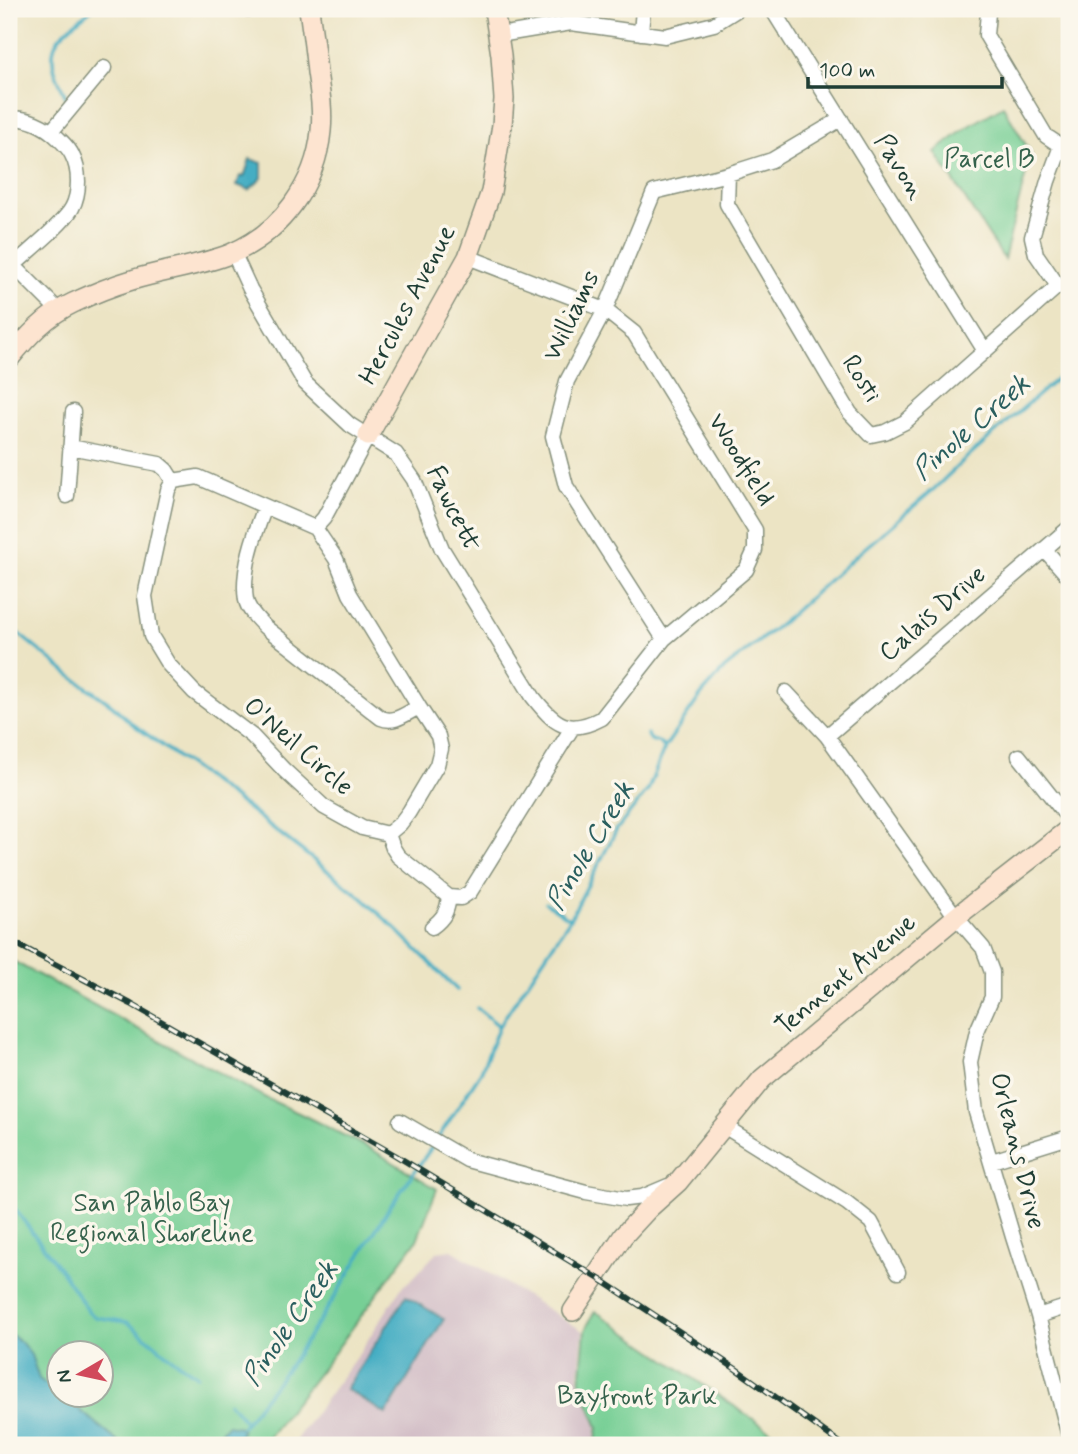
<svg xmlns="http://www.w3.org/2000/svg" width="1078" height="1454" font-family="Mynerve,sans-serif">
	<style>
		.industrial { fill: #d2bdc6 }
		.green { fill: #77cf95; stroke: #4b8664; stroke-width: 2; fill-rule: evenodd }
		.water { fill: #44adc3; stroke: #32757c; stroke-width: 2 }
		.lines { fill: none; stroke-linecap: round; stroke-linejoin: round }
		.stream { stroke: #44adc3; stroke-width: 3.5 }
		.street-casing { stroke: #86907c; stroke-width: 17 }
		.secondary-casing { stroke: #86907c; stroke-width: 22 }
		.street { stroke: #fff; stroke-width: 14 }
		.secondary { stroke: #fde4d0; stroke-width: 19 }
		.rail-casing { stroke: #1f3d34; stroke-width: 6 }
		.rail { stroke: #fbf7ec; stroke-width: 3.5; stroke-dasharray: 10; stroke-linecap: butt }
		.labels { text-anchor: middle; dominant-baseline: central; stroke-width: 7; stroke-linejoin: round; paint-order: stroke }
		.park-label { font-size: 26px; fill: #35624c; stroke: #fbf7ec }
		.street-label { font-size: 26px; fill: #1f3d34; stroke: #fbf7ec }
		.water-label { font-size: 28px; font-style: italic; fill: #2a5f5f; stroke: #fbf7ec }
	</style>
	<rect width="100%" height="100%" fill="#fbf7ec"/>
	<filter id="ink" filterUnits="userSpaceOnUse"><feTurbulence type="fractalNoise" baseFrequency=".0143" numOctaves="2"/><feDisplacementMap in="SourceGraphic" scale="14" xChannelSelector="R" yChannelSelector="G"/><feConvolveMatrix kernelMatrix="1 2 1 2 8 2 1 2 1" color-interpolation-filters="sRGB"/></filter>
	<filter id="wash" filterUnits="userSpaceOnUse"><feTurbulence type="fractalNoise" baseFrequency=".00686" numOctaves="4" result="noise"/><feDisplacementMap in="SourceGraphic" scale="28" xChannelSelector="R" yChannelSelector="G"/><feGaussianBlur stdDeviation="1.57" result="paint"/><feColorMatrix in="noise" values="0 0 0 0 0 0 0 0 0 0 0 0 0 0 0 0 0 1.4 0 .05"/><feComposite in="paint" operator="in"/></filter>
	<g filter="url(#wash)">
		<rect width="100%" height="100%" fill="#ece4c4"/>
		<path class="industrial" d="M 452,1250 L 583,1331 L 578,1385 L 597,1426 L 593,1445 L 292,1445 L 360,1352 L 402,1287 L 414,1277 L 437,1252 Z"/>
		<path class="green" d="M 1003,106 L 1031,154 L 1004,259 L 935,152 L 966,128 Z
			M 9,959 L 266,1098 L 303,1115 L 371,1149 L 437,1189 L 417,1240 L 331,1357 L 262,1445 L 239,1445 L 227,1425 L 210,1445 L 9,1445 ZM 60,1352 L 102,1352 L 102,1394 L 60,1394 Z
			M 595,1311 L 791,1445 L 595,1445 L 598,1427 L 580,1384 L 585,1330 Z"/>
		<path class="water" d="M 250,159 L 262,163 L 262,178 L 249,190 L 237,185 L 240,176 L 244,177 Z
			M 406,1296 L 444,1319 L 386,1414 L 346,1389 Z
			M 9,1333 L 21,1342 L 31,1355 L 39,1379 L 70,1402 L 122,1445 L 9,1445 Z
			M 227,1425 L 242,1427 L 239,1445 L 210,1445 Z"/>
		<g class="lines">
			<path class="stream" d="M 66,98 C 63,89 58,81 55,71 C 45,38 70,28 92,9
				M 9,626 L 68,674 L 112,705 L 130,722 L 246,807 L 361,897 L 396,929 L 457,990
				M 647,734 L 651,740 L 658,742 L 664,747
				M 546,903 L 570,919
				M 477,1008 L 499,1026
				M 438,1138 L 481,1072 L 499,1026 L 570,919 L 617,829 L 648,790 L 665,747 L 701,695 L 724,669 L 784,621 L 859,553 L 934,489 L 965,459 L 1069,368
				M 9,1201 L 62,1272 L 89,1312 L 95,1317 L 127,1322 L 173,1359 L 197,1376
				M 229,1402 L 245,1421
				M 242,1427 L 289,1366 L 331,1303 L 389,1208 L 434,1144"/>
		</g>
	</g>
	<g filter="url(#ink)">
		<g class="lines">
			<g class="street-casing">
				<path id="street" d="M 247,9 L 249,9
					M 772,9 L 985,351
					M 991,9 L 988,13 L 986,35 L 1046,136 L 1061,146 L 1068,145
					M 641,33 L 643,9
					M 499,35 L 571,23 L 665,36 L 714,24 L 738,9
					M 9,119 C 26,116 46,126 58,138 C 63,143 69,148 72,155 C 80,170 80,193 72,208 C 63,224 29,251 14,265
					M 51,132 L 104,68
					M 728,174 L 727,204 L 850,413 L 871,435 L 885,432 L 905,422 L 1058,286 L 1036,254 L 1032,237 L 1048,181 L 1061,146
					M 233,252 L 250,289 L 305,383 L 350,425 L 396,454 L 414,480 L 442,549 L 533,697 C 555,725 568,736 602,718 L 664,639 L 746,570 L 755,550 L 755,530 L 634,333 L 605,310 L 468,257
					M 9,261 L 59,311
					M 70,447 L 159,464 L 166,470 L 173,481
					M 198,477 L 315,528 L 336,559 L 350,594 L 419,707 L 438,736 L 441,749 L 437,765 L 409,812 L 400,824 L 388,834 L 362,828 L 324,807 L 284,770 L 252,736 L 194,692 L 168,664 L 151,636 L 145,596 L 168,490 L 173,481 Z
					M 67,496 L 73,412
					M 265,507 C 255,533 241,571 246,600 C 248,610 258,620 265,627 L 381,718 C 395,724 406,713 419,707
					M 315,528 L 324,518 L 368,436
					M 1045,550 L 1069,577
					M 664,639 L 566,486 L 553,436 L 567,381 L 605,310 L 654,192 L 728,174 L 772,160 L 841,119
					M 786,692 L 827,736 L 956,917 L 983,948 L 992,972 L 992,997 L 977,1031 L 970,1062 L 976,1112 L 1013,1237 L 1038,1316 L 1069,1436
					M 827,736 L 1069,528
					M 1019,756 L 1069,819
					M 388,834 L 393,848 L 398,856 L 449,897
					M 449,897 L 461,898 L 470,892 L 572,728
					M 432,927 C 444,918 447,912 449,897
					M 400,1121 L 467,1160 L 586,1192 L 626,1199 L 642,1197 L 668,1186
					M 724,1126 L 847,1203 L 871,1222 L 898,1272
					M 992,1161 L 1069,1137
					M 1038,1316 L 1069,1306"/>
			</g>
			<g class="secondary-casing">
				<path id="secondary" d="M 9,359 C 27,337 47,315 73,303 C 92,294 112,286 132,280 C 165,270 199,266 230,254 C 281,233 316,184 321,131 C 323,111 320,92 317,72 C 315,51 312,30 309,9
					M 368,436 L 468,257 L 491,192 L 502,125 L 504,99 L 501,55 L 494,9
					M 573,1311 L 623,1236 L 648,1209 L 678,1182 L 762,1079 L 956,917 L 1069,829"/>
			</g>
			<use href="#street" class="street"/>
			<use href="#secondary" class="secondary"/>
			<g class="rail-casing">
				<path id="rail" d="M 9,940 L 131,1004 L 395,1155 L 606,1283 L 736,1369 L 843,1445"/>
			</g>
			<use href="#rail" class="rail"/>
		</g>
	</g>
	<g class="labels">
		<g class="park-label">
			<text x="989" y="160">Parcel B</text>
			<text x="152" y="1204">San Pablo Bay<tspan x="152" dy="30">Regional Shoreline</tspan></text>
			<text x="637" y="1397">Bayfront Park</text>
		</g>
		<g class="street-label">
			<text transform="translate(899 167) rotate(58)">Pavon</text>
			<text transform="translate(408 305) rotate(-62)">Hercules Avenue</text>
			<text transform="translate(572 316) rotate(-64)">Williams</text>
			<text transform="translate(861 379) rotate(57)">Rosti</text>
			<text transform="translate(741 460) rotate(58)">Woodfield</text>
			<text transform="translate(453 509) rotate(64)">Fawcett</text>
			<text transform="translate(933 614) rotate(-41)">Calais Drive</text>
			<text transform="translate(298 747) rotate(41)">O'Neil Circle</text>
			<text transform="translate(846 975) rotate(-40)">Tennent Avenue</text>
			<text transform="translate(1017 1151) rotate(76)">Orleans Drive</text>
		</g>
		<g class="water-label">
			<text transform="translate(972 428) rotate(-41)">Pinole Creek</text>
			<text transform="translate(591 846) rotate(-59)">Pinole Creek</text>
			<text transform="translate(291 1324) rotate(-55)">Pinole Creek</text>
		</g>
	</g>
	<rect width="1078" height="1454" fill="none" stroke="#fbf7ec" stroke-width="35"/>
	<g transform="translate(80 1374) rotate(261)"><circle r="33" fill="#fbf7ec" stroke="#a3ada2" stroke-width="2"/>
	<path d="M0-5L12 26L0 18L-12 26Z" fill="#d1495b"/>
	<text y="-10" font-size="19" font-weight="bold" text-anchor="middle" fill="#1f3d34">N</text>
	</g>
	<path d="M808 77v10h194v-10" fill="none" stroke="#1f3d34" stroke-width="3.5"/>
	<text x="819" y="77" font-size="21" fill="#1f3d34" stroke="#fbf7ec" stroke-width="5" paint-order="stroke">100 m</text>
</svg>
